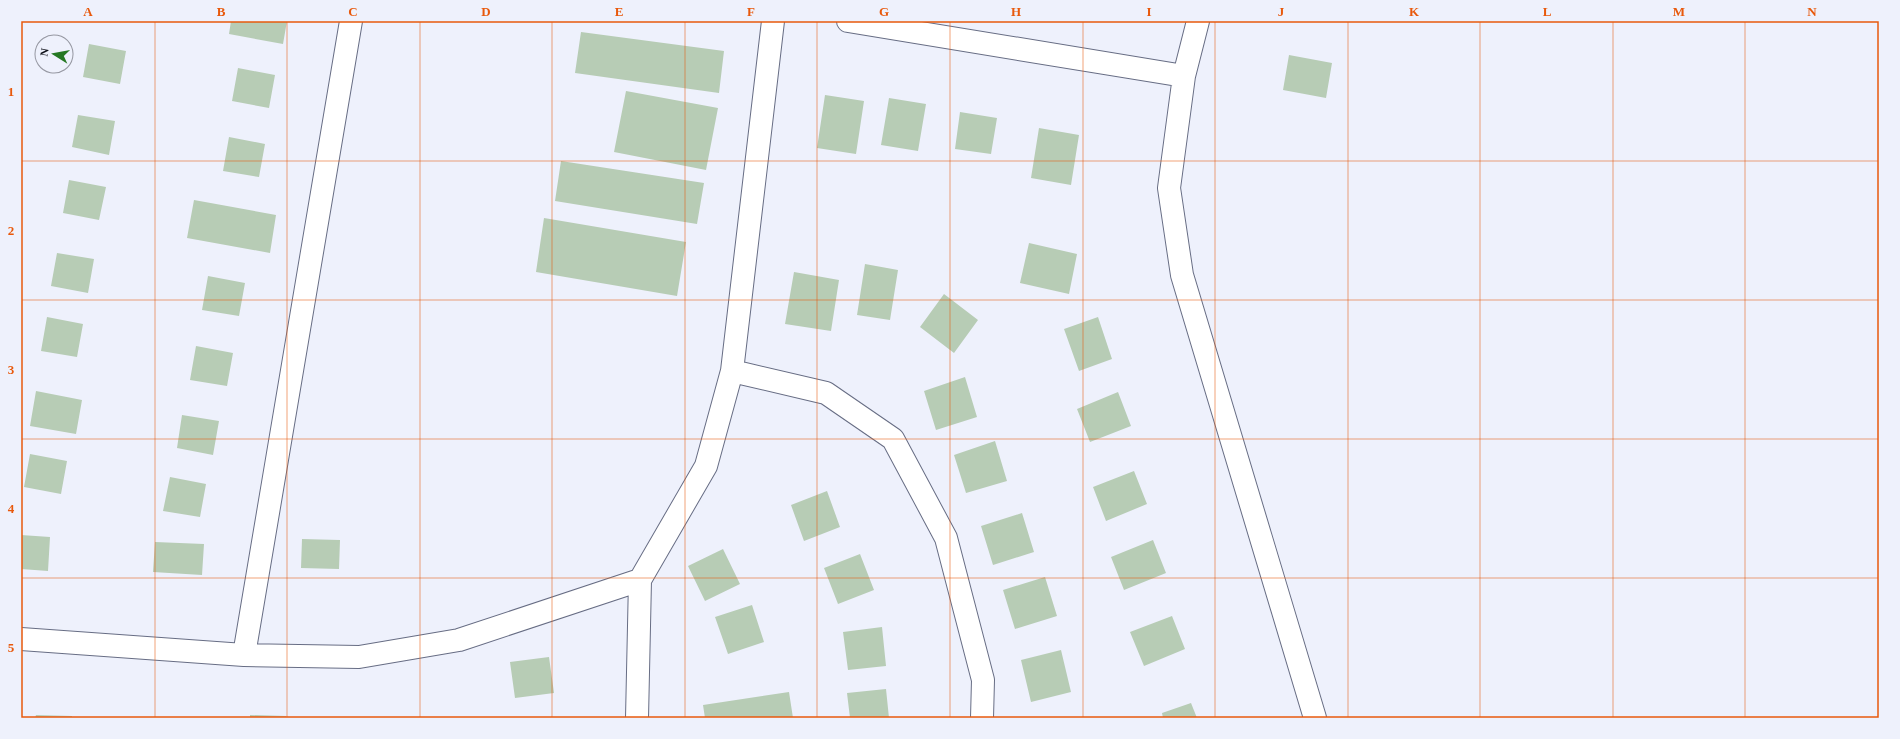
<svg xmlns="http://www.w3.org/2000/svg" width="1900" height="739" font-family="Georgia,serif">
	<style>
		.building { fill: #b7ccb5 }
		.lines { fill: none; stroke-linecap: round; stroke-linejoin: round }
		.street-casing { stroke: #676d84; stroke-width: 24 }
		.street { stroke: #fff; stroke-width: 22 }
		.grid { fill: none; stroke: #e8590c; stroke-width: 1; stroke-opacity: 0.55 }
		.neatline { fill: none; stroke: #e8590c; stroke-width: 1.5 }
		.grid-label { font-size: 13px; text-anchor: middle; font-weight: bold; fill: #e8590c }
	</style>
	<rect width="100%" height="100%" fill="#eef1fc"/>
	<path class="building" d="M 231,21 L 287,21 L 283,44 L 229,34 Z
		M 581,32 L 724,51 L 719,93 L 575,73 Z
		M 89,44 L 126,51 L 120,84 L 83,77 Z
		M 1289,55 L 1332,63 L 1326,98 L 1283,90 Z
		M 238,68 L 275,75 L 269,108 L 232,101 Z
		M 626,91 L 718,108 L 706,170 L 614,152 Z
		M 825,95 L 864,101 L 856,154 L 817,148 Z
		M 889,98 L 926,104 L 918,151 L 881,145 Z
		M 960,112 L 997,118 L 991,154 L 955,149 Z
		M 78,115 L 115,121 L 109,155 L 72,147 Z
		M 1039,128 L 1079,135 L 1071,185 L 1031,178 Z
		M 229,137 L 265,144 L 259,177 L 223,171 Z
		M 561,161 L 704,183 L 697,224 L 555,201 Z
		M 69,180 L 106,187 L 99,220 L 63,213 Z
		M 194,200 L 276,215 L 270,253 L 187,238 Z
		M 544,218 L 686,242 L 677,296 L 536,272 Z
		M 1029,243 L 1077,254 L 1069,294 L 1020,283 Z
		M 57,253 L 94,259 L 88,293 L 51,286 Z
		M 865,264 L 898,270 L 890,320 L 857,315 Z
		M 794,272 L 839,280 L 831,331 L 785,324 Z
		M 208,276 L 245,283 L 239,316 L 202,310 Z
		M 944,294 L 978,320 L 954,353 L 920,327 Z
		M 47,317 L 83,324 L 77,357 L 41,351 Z
		M 1098,317 L 1112,359 L 1079,371 L 1064,329 Z
		M 196,346 L 233,353 L 227,386 L 190,380 Z
		M 965,377 L 977,417 L 936,430 L 924,391 Z
		M 36,391 L 82,400 L 76,434 L 30,426 Z
		M 1118,392 L 1131,426 L 1090,442 L 1077,409 Z
		M 182,415 L 219,421 L 213,455 L 177,448 Z
		M 995,441 L 1007,481 L 966,493 L 954,455 Z
		M 30,454 L 67,461 L 61,494 L 24,487 Z
		M 1134,471 L 1147,504 L 1106,521 L 1093,487 Z
		M 170,477 L 206,484 L 200,517 L 163,511 Z
		M 827,491 L 840,527 L 804,541 L 791,505 Z
		M 1022,513 L 1034,552 L 993,565 L 981,526 Z
		M 21,535 L 50,537 L 48,571 L 21,569 Z
		M 302,539 L 340,540 L 339,569 L 301,568 Z
		M 1153,540 L 1166,573 L 1124,590 L 1111,557 Z
		M 155,542 L 204,544 L 202,575 L 153,572 Z
		M 723,549 L 740,584 L 705,601 L 688,566 Z
		M 860,554 L 874,590 L 838,604 L 824,568 Z
		M 1045,577 L 1057,616 L 1015,629 L 1003,590 Z
		M 752,605 L 764,642 L 728,654 L 715,617 Z
		M 1172,616 L 1185,649 L 1144,666 L 1130,632 Z
		M 882,627 L 886,666 L 848,670 L 843,632 Z
		M 1061,650 L 1071,692 L 1031,702 L 1021,660 Z
		M 549,657 L 554,693 L 515,698 L 510,662 Z
		M 886,689 L 889,718 L 850,718 L 847,693 Z
		M 789,692 L 793,718 L 705,718 L 703,705 Z
		M 1191,703 L 1197,718 L 1163,718 L 1162,713 Z
		M 36,715 L 72,716 L 72,718 L 35,718 Z
		M 250,715 L 286,716 L 286,718 L 250,718 Z"/>
	<g class="lines">
		<g class="street-casing">
			<path id="street" d="M 848,21 L 1184,76
				M 1198,21 L 1184,76 L 1169,188 L 1182,275 L 1315,718
				M 732,371 L 826,393 L 893,439 L 946,538 L 983,680 L 982,718
				M 21,639 L 244,655 L 359,657 L 459,640 L 640,580
				M 244,655 L 351,21
				M 637,718 L 640,580 L 706,466 L 732,371 L 773,21"/>
		</g>
		<use href="#street" class="street"/>
	</g>
	<path class="grid" d="M 155,21 L 155,718M 287,21 L 287,718M 420,21 L 420,718M 552,21 L 552,718M 685,21 L 685,718M 817,21 L 817,718M 950,21 L 950,718M 1083,21 L 1083,718M 1215,21 L 1215,718M 1348,21 L 1348,718M 1480,21 L 1480,718M 1613,21 L 1613,718M 1745,21 L 1745,718M 21,161 L 1879,161M 21,300 L 1879,300M 21,439 L 1879,439M 21,578 L 1879,578"/>
	<rect width="1900" height="739" fill="none" stroke="#eef1fc" stroke-width="44"/>
	<g transform="translate(54 54) rotate(281)"><circle r="19" fill="#eef1fc" stroke="#9698a2"/>
	<path d="M0-3L7 15L0 10L-7 15Z" fill="#257823"/>
	<text y="-6" font-size="11" font-weight="bold" text-anchor="middle" fill="#11131c">N</text>
	</g>
	<rect x="22" y="22" width="1856" height="695" class="neatline"/>
	<g class="grid-label">
		<text x="88" y="16">A</text>
		<text x="221" y="16">B</text>
		<text x="353" y="16">C</text>
		<text x="486" y="16">D</text>
		<text x="619" y="16">E</text>
		<text x="751" y="16">F</text>
		<text x="884" y="16">G</text>
		<text x="1016" y="16">H</text>
		<text x="1149" y="16">I</text>
		<text x="1281" y="16">J</text>
		<text x="1414" y="16">K</text>
		<text x="1547" y="16">L</text>
		<text x="1679" y="16">M</text>
		<text x="1812" y="16">N</text>
		<text x="11" y="96">1</text>
		<text x="11" y="235">2</text>
		<text x="11" y="374">3</text>
		<text x="11" y="513">4</text>
		<text x="11" y="652">5</text>
	</g>
</svg>
